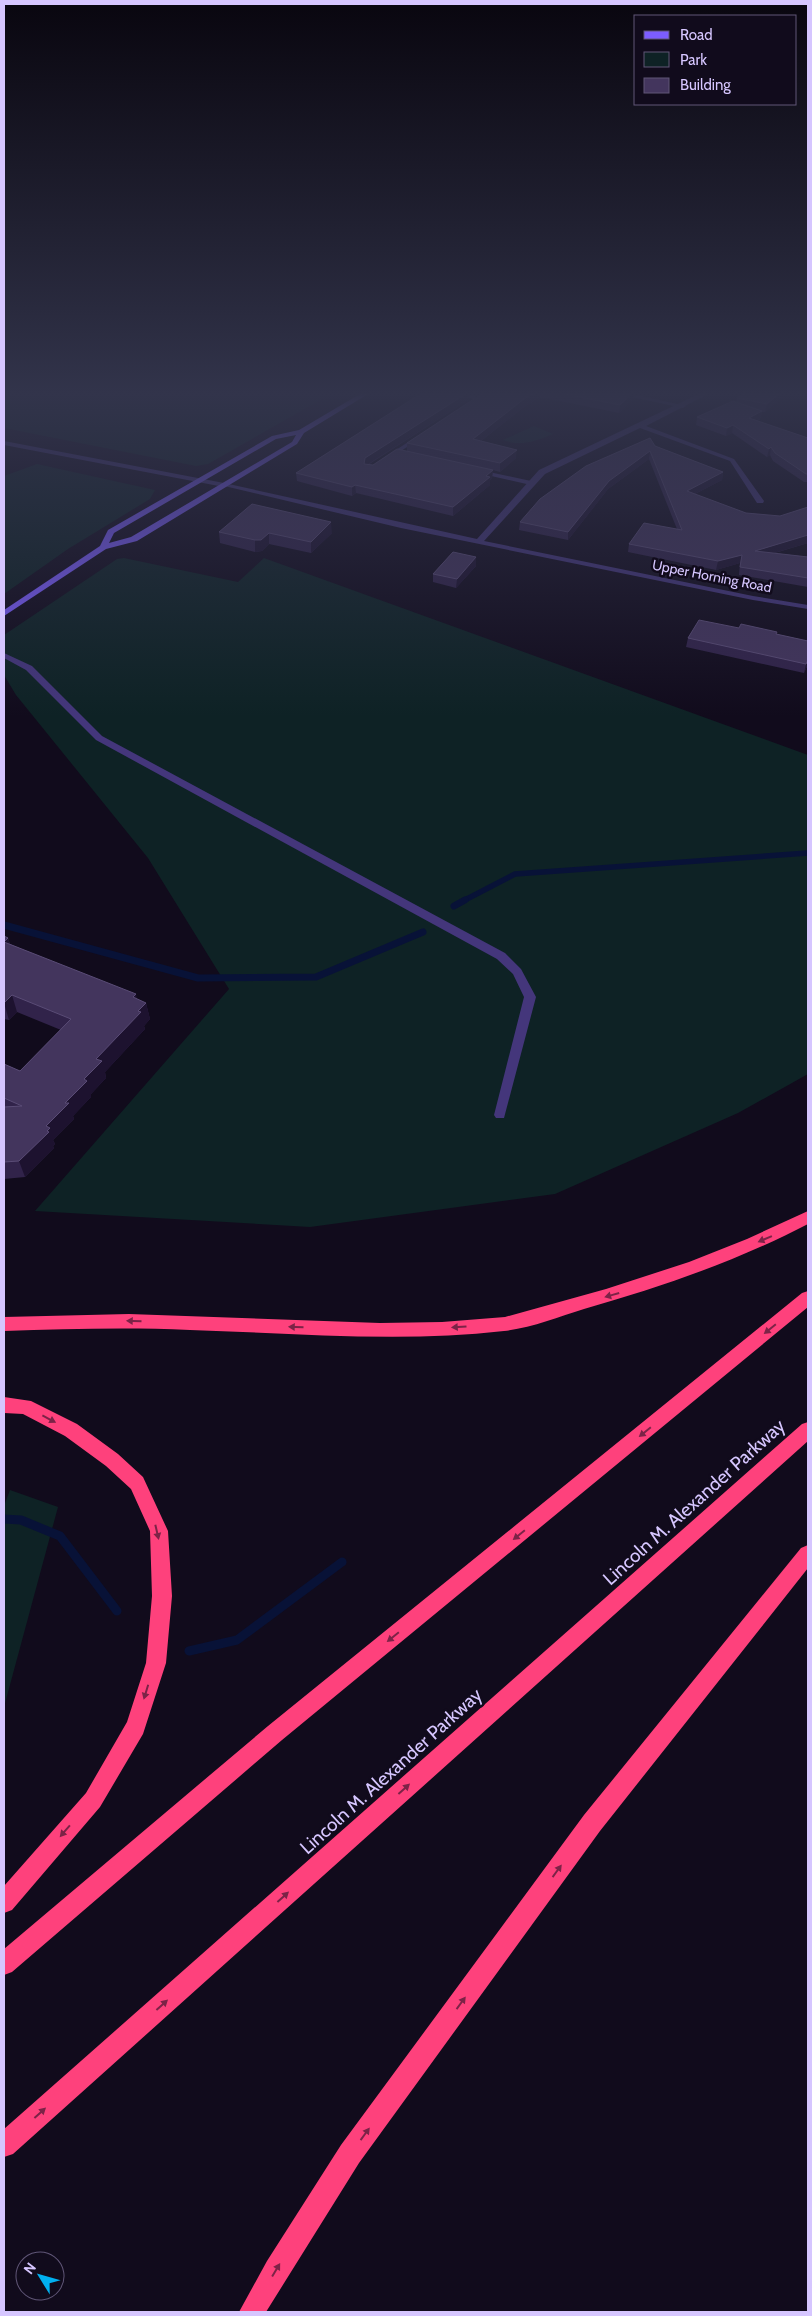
<svg xmlns="http://www.w3.org/2000/svg" width="812" height="2316" font-family="Cabin,sans-serif">
	<style>
		.green { fill: #0e2225 }
		.lines { fill: none; stroke-linecap: round; stroke-linejoin: round }
		.stream-far2 { stroke: #081237; stroke-width: 5.5 }
		.stream-far1 { stroke: #081237; stroke-width: 7 }
		.stream { stroke: #081237; stroke-width: 9 }
		.service { fill: #44367b; fill-rule: evenodd }
		.minor { fill: #44367b; fill-rule: evenodd }
		.tertiary { fill: #44367b; fill-rule: evenodd }
		.secondary { fill: #7c5dfe; fill-rule: evenodd }
		.motorway { fill: #fe417c; fill-rule: evenodd }
		.wall { fill: #31234a }
		.shaded-wall { fill: #1d122f }
		.building { fill: #43355d; stroke: #5a4c76 }
		.oneway { fill: #7c2347 }
		.labels { text-anchor: middle; dominant-baseline: central; stroke-width: 5; stroke-linejoin: round; paint-order: stroke }
		.far-street-label { font-size: 14px; fill: #d6c6ff; stroke: #110b1c }
		.near-street-label { font-size: 19px; fill: #d6c6ff; stroke: #110b1c }
	</style>
	<rect width="100%" height="100%" fill="#110b1c"/>
	<path class="green" d="M 4,391 L 336,391 L 208,464 L 196,466 L 4,428 Z
		M 534,426 L 553,434 C 537,441 521,447 503,440 Z
		M 37,464 L 155,490 L 150,499 L 68,549 L 4,594 L 4,476 Z
		M 124,558 L 238,582 L 264,558 L 808,755 L 808,1074 L 738,1113 L 555,1194 L 310,1227 L 35,1211 L 229,989 L 148,858 L 16,695 L 4,675 L 4,635 L 117,559 Z
		M 10,1490 L 58,1507 L 4,1707 L 4,1506 Z"/>
	<g class="lines">
		<path class="stream-far2" d="M 463,901 L 515,874 L 808,853"/>
		<path class="stream-far1" d="M 454,906 L 465,900
			M 4,925 L 198,978 L 316,977 L 423,932"/>
		<path class="stream" d="M 4,1519 L 21,1520 L 60,1536 L 117,1611
			M 189,1651 L 237,1640 L 342,1562"/>
		<path class="service" d="M 444,391 L 457,391 L 483,399 L 480,401 Z
			M 604,391 L 619,391 L 686,406 L 683,408 Z
			M 419,435 L 424,436 L 387,460 L 382,459 Z
			M 475,469 L 531,481 L 535,483 L 531,485 L 478,473 L 474,471 Z
			M 4,653 L 32,666 L 102,736 L 505,953 L 521,969 L 536,997 L 504,1118 L 496,1118 L 494,1115 L 524,997 L 513,974 L 497,959 L 96,740 L 26,670 L 4,658 Z"/>
		<path class="minor" d="M 705,391 L 714,391 L 646,426 L 734,459 L 764,501 L 763,503 L 757,503 L 730,461 L 640,428 L 545,474 L 484,541 L 753,596 L 808,605 L 808,609 L 753,600 L 401,528 L 220,485 L 224,483 L 477,539 L 539,470 Z"/>
		<path class="tertiary" d="M 4,441 L 224,483 L 228,485 L 224,487 L 4,445 Z"/>
		<path class="secondary" d="M 365,391 L 373,391 L 304,433 L 297,444 L 137,541 L 106,549 L 4,616 L 4,610 L 100,546 L 108,530 L 272,436 L 299,430 ZM 296,435 L 292,442 L 131,537 L 109,543 L 114,533 L 276,439 Z"/>
		<path class="motorway" d="M 808,1211 L 808,1224 C 737,1261 661,1287 584,1309 C 558,1317 531,1328 504,1331 C 400,1343 295,1333 190,1330 C 128,1327 66,1329 4,1331 L 4,1317 L 129,1314 L 380,1323 L 442,1322 L 505,1317 L 606,1289 L 689,1262 L 747,1239 Z
			M 808,1291 L 808,1307 L 282,1740 L 12,1972 L 4,1975 L 4,1949 L 268,1726 L 802,1293 Z
			M 4,1397 L 31,1401 L 77,1424 L 118,1454 L 143,1477 L 168,1531 L 172,1596 L 166,1663 L 143,1734 L 100,1807 L 12,1910 L 4,1913 L 4,1886 L 86,1793 L 127,1722 L 146,1663 L 152,1596 L 150,1531 L 131,1489 L 106,1466 L 65,1436 L 23,1414 L 4,1413 Z
			M 808,1422 L 808,1441 L 13,2154 L 4,2157 L 4,2129 L 802,1424 Z
			M 808,1545 L 808,1568 L 600,1831 L 359,2163 L 266,2312 L 239,2312 L 267,2261 L 341,2145 L 584,1815 L 801,1548 Z"/>
	</g>
	<path class="wall" d="M 425,391 L 481,391 L 477,394 L 469,393 L 468,400 L 368,465 L 373,465 L 407,451 L 407,443 L 486,391 L 641,391 L 639,394 L 634,392 L 633,399 L 619,413 L 540,397 L 524,407 L 481,441 L 516,458 L 500,472 L 493,470 L 492,478 L 490,480 L 490,485 L 453,516 L 356,493 L 352,496 L 297,481 L 296,473 Z
		M 790,391 L 765,412 L 762,412 L 760,419 L 758,421 L 808,438 L 808,482 L 804,482 L 773,461 L 770,455 L 767,457 L 732,433 L 726,436 L 696,425 L 697,417 L 736,402 L 737,398 Z
		M 655,446 L 723,472 L 722,480 L 695,494 L 808,543 L 775,553 L 808,557 L 808,587 L 739,575 L 740,563 L 716,570 L 628,552 L 629,544 L 677,529 L 649,459 L 608,489 L 568,540 L 519,530 L 520,522 Z
		M 219,532 L 332,533 L 311,553 L 269,544 L 262,551 L 255,552 L 220,543 Z
		M 476,557 L 476,566 L 456,588 L 433,582 L 433,574 Z
		M 739,628 L 776,634 L 808,641 L 808,664 L 804,673 L 686,647 L 688,638 Z
		M 4,936 L 8,938 L 10,944 L 146,1003 L 150,1019 L 144,1026 L 145,1029 L 105,1072 L 106,1078 L 91,1094 L 91,1097 L 73,1116 L 74,1119 L 53,1140 L 55,1144 L 53,1146 L 54,1148 L 25,1177 L 4,1179 L 4,1064 L 20,1071 L 61,1030 L 17,1012 L 9,1020 L 4,1019 Z"/>
	<path class="shaded-wall" d="M 538,391 L 541,391 L 540,397 L 524,407 L 473,447 L 473,439 L 524,399 Z
		M 634,391 L 633,399 L 619,413 L 620,405 Z
		M 782,391 L 790,391 L 765,412 L 767,404 Z
		M 469,392 L 468,400 L 365,466 L 364,464 L 365,458 Z
		M 762,411 L 760,419 L 747,425 L 749,418 Z
		M 733,425 L 732,433 L 726,436 L 727,428 Z
		M 771,447 L 770,455 L 767,457 L 769,449 Z
		M 517,450 L 516,458 L 500,472 L 500,463 Z
		M 650,451 L 649,459 L 608,489 L 568,540 L 568,532 L 609,481 Z
		M 493,470 L 492,478 L 490,480 L 490,485 L 453,516 L 453,507 L 486,476 Z
		M 723,472 L 722,480 L 685,499 L 687,491 Z
		M 355,485 L 356,493 L 352,496 L 352,487 Z
		M 331,522 L 332,533 L 311,553 L 311,542 Z
		M 269,533 L 269,544 L 262,551 L 255,552 L 255,540 Z
		M 808,535 L 808,543 L 753,559 L 755,551 Z
		M 742,555 L 740,563 L 716,570 L 718,561 Z
		M 476,557 L 476,566 L 456,588 L 457,579 Z
		M 808,660 L 808,664 L 804,673 L 806,664 Z
		M 8,938 L 13,955 L 4,942 Z
		M 136,994 L 139,1010 L 146,1003 L 150,1019 L 144,1026 L 145,1029 L 105,1072 L 106,1078 L 91,1094 L 91,1097 L 73,1116 L 74,1119 L 53,1140 L 55,1144 L 53,1146 L 54,1148 L 25,1177 L 19,1161 L 46,1126 L 84,1079 L 133,997 Z
		M 12,995 L 17,1012 L 9,1020 L 4,1003 Z"/>
	<path class="building" d="M 425,391 L 469,392 L 365,458 L 364,464 L 373,465 L 397,449 L 493,470 L 486,476 L 490,477 L 453,507 L 355,485 L 352,487 L 296,473 Z
		M 486,391 L 538,391 L 524,399 L 473,439 L 517,450 L 500,463 L 407,443 Z
		M 550,391 L 634,391 L 620,405 Z
		M 746,391 L 782,391 L 767,404 L 737,398 Z
		M 733,401 L 762,411 L 749,418 L 808,438 L 808,474 L 806,474 L 775,453 L 771,447 L 769,449 L 733,425 L 727,428 L 697,417 Z
		M 650,438 L 655,446 L 723,472 L 687,491 L 746,513 L 780,516 L 808,507 L 808,535 L 755,551 L 808,557 L 808,578 L 740,567 L 742,555 L 718,561 L 629,544 L 644,523 L 682,530 L 650,451 L 609,481 L 568,532 L 520,522 L 540,499 L 586,466 Z
		M 252,504 L 331,522 L 311,542 L 269,533 L 261,540 L 255,540 L 219,532 Z
		M 453,552 L 476,557 L 457,579 L 433,574 Z
		M 699,620 L 739,628 L 741,624 L 777,632 L 776,634 L 808,641 L 808,660 L 806,664 L 688,638 Z
		M 4,936 L 8,938 L 4,942 L 136,994 L 133,997 L 146,1003 L 138,1011 L 141,1012 L 96,1059 L 102,1061 L 84,1079 L 87,1081 L 65,1103 L 69,1103 L 46,1126 L 50,1128 L 47,1131 L 49,1132 L 19,1161 L 4,1162 L 4,1107 L 22,1106 L 4,1098 L 4,1064 L 20,1071 L 71,1019 L 12,995 L 4,1003 Z"/>
	<defs><path id="oneway-solid" d="M-6-.8H1V-3.2L6.5 0L1 3.2V.8H-6Z" transform="scale(1.25)"/></defs>
	<g class="oneway">
		<use href="#oneway-solid" transform="translate(765 1239) rotate(157)"/>
		<use href="#oneway-solid" transform="translate(612 1295) rotate(164)"/>
		<use href="#oneway-solid" transform="translate(134 1321) rotate(-178)"/>
		<use href="#oneway-solid" transform="translate(296 1327) rotate(-178)"/>
		<use href="#oneway-solid" transform="translate(459 1327) rotate(176)"/>
		<use href="#oneway-solid" transform="translate(770 1329) rotate(141)"/>
		<use href="#oneway-solid" transform="translate(49 1419) rotate(28)"/>
		<use href="#oneway-solid" transform="translate(645 1432) rotate(141)"/>
		<use href="#oneway-solid" transform="translate(157 1532) rotate(77)"/>
		<use href="#oneway-solid" transform="translate(519 1535) rotate(141)"/>
		<use href="#oneway-solid" transform="translate(393 1637) rotate(141)"/>
		<use href="#oneway-solid" transform="translate(146 1692) rotate(107)"/>
		<use href="#oneway-solid" transform="translate(404 1789) rotate(-42)"/>
		<use href="#oneway-solid" transform="translate(65 1831) rotate(131)"/>
		<use href="#oneway-solid" transform="translate(557 1871) rotate(-54)"/>
		<use href="#oneway-solid" transform="translate(283 1897) rotate(-42)"/>
		<use href="#oneway-solid" transform="translate(461 2003) rotate(-54)"/>
		<use href="#oneway-solid" transform="translate(162 2005) rotate(-42)"/>
		<use href="#oneway-solid" transform="translate(40 2113) rotate(-42)"/>
		<use href="#oneway-solid" transform="translate(365 2134) rotate(-54)"/>
		<use href="#oneway-solid" transform="translate(276 2270) rotate(-59)"/>
	</g>
	<linearGradient id="sky" x2="0" y2="1"><stop stop-color="#09060f"/><stop offset="0.55" stop-color="#32344b"/><stop offset="1" stop-color="#32344b" stop-opacity="0"/></linearGradient>
	<rect width="812" height="716" fill="url(#sky)"/>
	<g class="labels">
		<g class="far-street-label">
			<text transform="translate(712 576) rotate(11)">Upper Horning Road</text>
		</g>
		<g class="near-street-label">
			<text transform="translate(694 1502) rotate(-42)">Lincoln M. Alexander Parkway</text>
			<text transform="translate(391 1771) rotate(-42)">Lincoln M. Alexander Parkway</text>
		</g>
	</g>
	<rect width="812" height="2316" fill="none" stroke="#d6c6ff" stroke-width="10"/>
	<rect x="634" y="15" width="162" height="90" fill="#110b1c" stroke="#605677"/>
	<rect x="644" y="31" width="25" height="8" fill="#7c5dfe" stroke="#605677"/>
	<text x="680" y="40" font-size="15" fill="#d6c6ff">Road</text>
	<rect x="644" y="52" width="25" height="15" fill="#0e2225" stroke="#605677"/>
	<text x="680" y="65" font-size="15" fill="#d6c6ff">Park</text>
	<rect x="644" y="78" width="25" height="15" fill="#43355d" stroke="#605677"/>
	<text x="680" y="90" font-size="15" fill="#d6c6ff">Building</text>
	<g transform="translate(40 2276) rotate(307)"><circle r="24" fill="#110b1c" stroke="#605677"/>
	<path d="M0-4L9 19L0 12L-9 19Z" fill="#01b0f0"/>
	<text y="-8" font-size="14" font-weight="bold" text-anchor="middle" fill="#d6c6ff">N</text>
	</g>
</svg>
